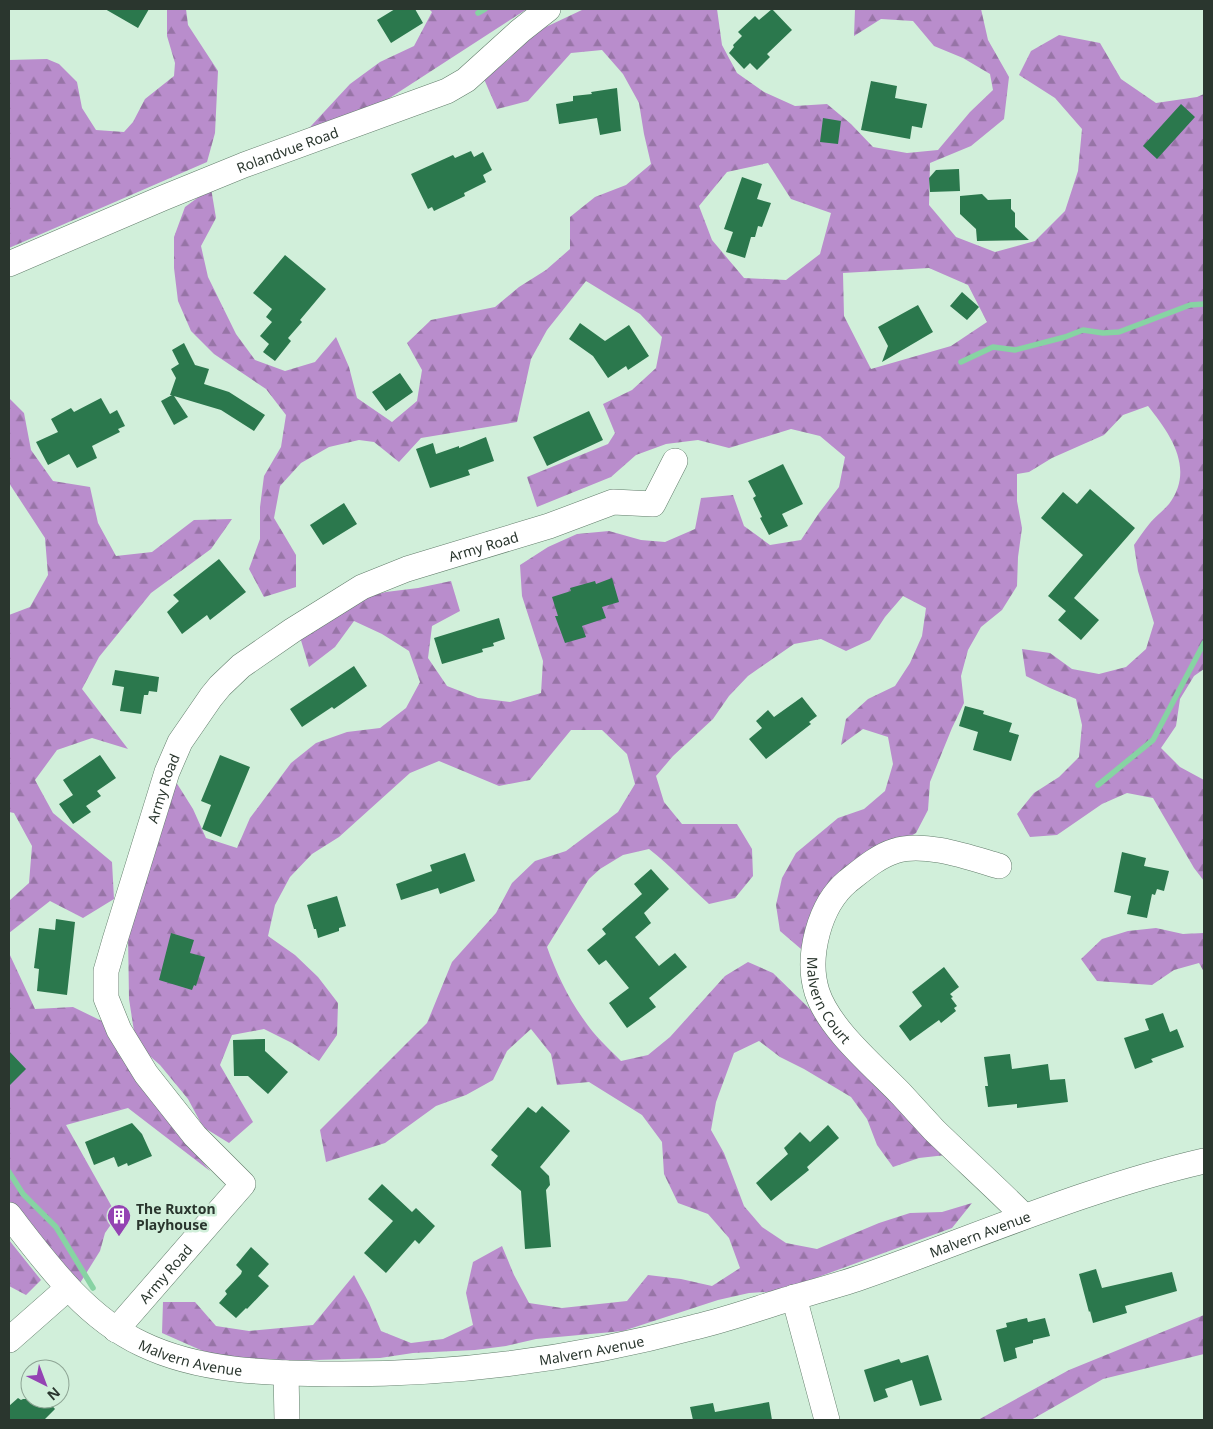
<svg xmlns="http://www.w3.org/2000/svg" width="1213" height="1429" font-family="'Noto Sans',sans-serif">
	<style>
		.forest { fill: url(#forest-firs); fill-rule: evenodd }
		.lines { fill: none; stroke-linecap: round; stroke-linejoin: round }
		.stream { stroke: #87d3a3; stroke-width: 5.5 }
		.building { fill: #2b784d }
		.minor-casing { stroke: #627d6b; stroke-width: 26 }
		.minor { stroke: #fff; stroke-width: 25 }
		.labels { text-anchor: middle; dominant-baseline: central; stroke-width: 5; stroke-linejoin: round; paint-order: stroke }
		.street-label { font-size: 14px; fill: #2a362e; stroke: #d1efda }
		.poi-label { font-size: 14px; font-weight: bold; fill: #2a362e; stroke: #d1efda; text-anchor: start }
	</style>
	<defs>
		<pattern id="forest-firs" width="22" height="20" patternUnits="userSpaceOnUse" patternTransform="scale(1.25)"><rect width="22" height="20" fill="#b98dcc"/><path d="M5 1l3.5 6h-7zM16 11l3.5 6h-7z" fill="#9774a6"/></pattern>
	</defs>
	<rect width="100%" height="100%" fill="#d1efda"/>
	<path class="forest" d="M 167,9 L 186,9 L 188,25 L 218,71 L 215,133 L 207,162 L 9,248 L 9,60 L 47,59 L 59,64 L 77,82 L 82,108 L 96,130 L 124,132 L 133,122 L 145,99 L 174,76 L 175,63 L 167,36 Z
		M 429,9 L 527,9 L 368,112 L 299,139 L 350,84 L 380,62 L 414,46 L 432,12 Z
		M 584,9 L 717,9 L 722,45 L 737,73 L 764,92 L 795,106 L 827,104 L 851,124 L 873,147 L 907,153 L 938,150 L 970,112 L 993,90 L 990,74 L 963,58 L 934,46 L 913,21 L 881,19 L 854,36 L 855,9 L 981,9 L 988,40 L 1009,77 L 1004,119 L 971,146 L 930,163 L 929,205 L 956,237 L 995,252 L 1035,241 L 1065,211 L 1078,171 L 1082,129 L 1055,98 L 1019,75 L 1031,51 L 1059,35 L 1100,43 L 1121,79 L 1156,103 L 1197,97 L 1204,94 L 1204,669 L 1194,676 L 1180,699 L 1176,726 L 1161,748 L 1180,767 L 1204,780 L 1204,881 L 1194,868 L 1153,798 L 1127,793 L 1102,804 L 1057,835 L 1030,837 L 1017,814 L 1034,793 L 1059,777 L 1079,757 L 1082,725 L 1076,699 L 1050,688 L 1026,676 L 1022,649 L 1050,653 L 1072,669 L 1099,674 L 1126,667 L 1146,649 L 1154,623 L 1138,571 L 1134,545 C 1139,538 1144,530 1150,523 C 1156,516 1163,511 1169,504 C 1195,469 1171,435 1148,406 L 1123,415 L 1104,435 L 1052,458 L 1029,472 L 1017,474 L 1017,501 L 1022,528 L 1018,557 L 1017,586 L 1002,610 L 981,627 L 968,650 L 961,676 L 964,703 L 952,728 L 930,782 L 928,810 L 916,833 L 892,847 L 810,924 L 801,949 L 780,931 L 776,905 L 782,878 L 796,853 L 838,818 L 864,809 L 885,791 L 893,764 L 888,737 L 863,729 L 841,745 L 846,719 L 868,699 L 895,686 L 910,663 L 922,636 L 926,608 L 903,596 L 885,617 L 870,640 L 846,651 L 821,639 L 794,644 L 748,676 L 729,696 L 713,719 L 673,756 L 656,776 L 664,802 L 682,824 L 737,824 L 752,849 L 753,876 L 735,898 L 709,904 C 688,885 670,865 649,849 L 623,855 L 600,869 L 589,879 L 547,947 C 556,972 568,998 584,1020 C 594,1035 608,1048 621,1061 L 648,1055 L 670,1037 L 725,976 L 748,962 L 773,973 L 812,1011 L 946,1155 L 919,1158 L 893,1167 L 877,1145 L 867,1119 L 851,1097 L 804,1069 L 780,1057 L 759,1041 L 734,1053 L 716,1102 L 711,1130 L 724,1153 L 744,1206 L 762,1227 L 786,1243 L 817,1249 L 879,1223 L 910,1213 L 942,1212 L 972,1203 L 952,1228 L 780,1291 L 749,1293 L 718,1300 L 623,1331 L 536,1339 L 506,1346 L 475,1350 L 413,1353 L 380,1358 L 283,1361 L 221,1359 L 162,1333 L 163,1302 L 195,1302 L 216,1326 L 249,1331 L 313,1325 L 354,1275 L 369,1303 L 381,1331 L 411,1343 L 443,1339 L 473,1325 L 466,1293 L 473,1262 L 502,1246 L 514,1275 L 529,1303 L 562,1308 L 627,1301 L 648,1275 L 681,1279 L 712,1286 L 740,1268 L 729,1238 L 708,1214 L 678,1203 L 664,1174 L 662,1142 L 642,1115 L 589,1082 L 557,1085 L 551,1054 L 531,1029 L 507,1051 L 493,1080 L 466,1095 L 436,1106 L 385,1143 L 326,1162 L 320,1130 L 427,1023 L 452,962 L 496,913 L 512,883 L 535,861 L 566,851 L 618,812 L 635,784 L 627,754 L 602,730 L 571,730 L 530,780 L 499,786 L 439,761 L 410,773 L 339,837 L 312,854 L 290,877 L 275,905 L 268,936 L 295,955 L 318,977 L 338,1003 L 337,1035 L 319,1061 L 292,1043 L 264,1029 L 232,1035 L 220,1065 L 253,1122 L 229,1143 L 203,1127 L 188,1099 L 160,1065 L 136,1044 L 129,999 L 128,934 L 176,782 L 193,809 L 206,838 L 237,848 L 250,818 L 291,763 L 316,743 L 347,732 L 380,728 L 406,708 L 420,682 L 409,651 L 382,634 L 354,621 L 335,647 L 309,667 L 300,637 L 355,600 L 386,592 L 418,588 L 451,581 L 460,611 L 432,626 L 428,658 L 447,686 L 478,698 L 510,702 L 541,693 L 543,661 L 522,596 L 520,565 L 548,547 L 577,534 L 609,531 L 641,540 L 665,542 L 695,529 L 701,498 L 733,495 L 744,526 L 770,545 L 801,540 L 819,513 L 839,487 L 845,457 L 820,436 L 791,429 L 729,448 L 698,440 L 666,444 L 636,455 L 611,477 L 537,507 L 527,477 L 608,444 L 615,433 L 603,404 L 632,390 L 656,368 L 662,337 L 640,314 L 586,281 L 547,330 L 531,359 L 517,422 L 421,438 L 399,462 L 374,442 L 359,440 L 329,447 L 301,463 L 280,486 L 274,518 L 296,555 L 296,587 L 264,597 L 249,569 L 260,539 L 260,507 L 264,476 L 281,447 L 286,415 L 266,389 L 214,354 L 191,331 L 178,301 L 174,268 L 174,237 L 185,207 L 211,188 L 216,218 L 201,246 L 208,277 L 236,334 L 255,360 L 285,371 L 315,362 L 336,337 L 349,367 L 357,398 L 392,422 L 417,401 L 422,370 L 407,343 L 431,320 L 495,307 L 519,287 L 546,270 L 570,249 L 570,217 L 595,197 L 626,185 L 651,164 L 644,134 L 639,103 L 623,74 L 602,50 L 571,53 L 528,101 L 497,109 L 484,79 L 509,59 L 531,34 ZM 768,163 L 791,199 L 831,213 L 820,254 L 786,280 L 744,278 L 712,240 L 699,206 L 727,172 ZM 929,268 L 968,285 L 987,322 L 951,346 L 871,369 L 844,316 L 843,273 Z
		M 9,398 L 24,413 L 31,450 L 53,481 L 90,487 L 98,523 L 116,556 L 152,552 L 194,520 L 232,519 L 211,549 L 151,593 L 99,657 L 82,689 L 128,749 L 92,738 L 57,750 L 35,780 L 53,813 L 112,862 L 114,899 L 83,918 L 50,901 L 9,933 L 9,901 L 29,883 L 32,846 L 14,813 L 9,812 L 9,615 L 30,607 L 48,575 L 45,538 L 9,483 Z
		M 1156,928 L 1183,934 L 1204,933 L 1204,972 L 1199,963 L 1174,970 L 1152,985 L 1097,981 L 1081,959 L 1102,939 L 1128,931 Z
		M 9,953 L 35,1009 L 73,1007 L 108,1024 L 139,1083 L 210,1171 L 128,1108 L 66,1125 L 117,1216 L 105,1233 L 100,1251 L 80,1283 L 9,1205 Z
		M 9,1240 L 41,1280 L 26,1295 L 9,1286 Z
		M 1204,1315 L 1204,1354 L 1103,1379 L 1031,1420 L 978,1420 L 1069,1370 Z"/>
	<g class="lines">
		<path class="stream" d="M 478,13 L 485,9
			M 961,362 L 993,347 L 1015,350 L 1065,337 L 1083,330 L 1103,333 L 1119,332 L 1190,305 L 1204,304
			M 1098,785 L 1153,740 L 1204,643
			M 9,1172 L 23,1194 L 56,1227 L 93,1288"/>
	</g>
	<path class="building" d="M 105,9 L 149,9 L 138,28 Z
		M 395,9 L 415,9 L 423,23 L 391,43 L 377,20 Z
		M 772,9 L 792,30 L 767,54 L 770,57 L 757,70 L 750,63 L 744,69 L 729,53 L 734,47 L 733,45 L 742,36 L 738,32 L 755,16 L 759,20 Z
		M 871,81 L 897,86 L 895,98 L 927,104 L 922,128 L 912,126 L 910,139 L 861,130 Z
		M 617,88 L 621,131 L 600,135 L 597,118 L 559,124 L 556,104 L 573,101 L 573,96 L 592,94 L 591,92 Z
		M 1181,104 L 1195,117 L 1157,159 L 1143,146 Z
		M 823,118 L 841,121 L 838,144 L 820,142 Z
		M 471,151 L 474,157 L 483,152 L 492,170 L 483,175 L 486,182 L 464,193 L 465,196 L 434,211 L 432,207 L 428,209 L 411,174 L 453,155 L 455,158 Z
		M 959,169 L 960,191 L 930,192 L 929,178 L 936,170 Z
		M 742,177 L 762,184 L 757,199 L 771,203 L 762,227 L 758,226 L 755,237 L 751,237 L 745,258 L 726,252 L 733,232 L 724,229 Z
		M 982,194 L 988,200 L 1011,199 L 1011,209 L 1015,213 L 1015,227 L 1029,240 L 977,241 L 976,229 L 960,214 L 960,196 Z
		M 285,255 L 326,289 L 300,320 L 302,322 L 288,338 L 291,341 L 275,361 L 263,352 L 269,344 L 260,336 L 272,322 L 266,317 L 272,309 L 253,293 Z
		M 962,292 L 979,307 L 967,320 L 950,306 Z
		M 918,305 L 933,332 L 882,362 L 888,346 L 878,327 Z
		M 580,323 L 605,341 L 629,325 L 649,356 L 628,370 L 626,366 L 608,378 L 593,356 L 569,339 Z
		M 184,343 L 195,365 L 209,369 L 204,384 L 229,392 L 265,415 L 254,431 L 221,410 L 174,396 L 188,417 L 174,425 L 161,401 L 172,395 L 170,395 L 176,378 L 171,369 L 179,364 L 172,350 Z
		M 400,373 L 413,392 L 386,411 L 372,392 Z
		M 101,398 L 110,414 L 117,410 L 125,426 L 118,429 L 120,432 L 92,446 L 97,458 L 77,468 L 69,454 L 48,465 L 36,442 L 58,432 L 51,419 L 71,408 L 74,412 Z
		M 589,411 L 603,440 L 547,466 L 533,437 Z
		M 486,437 L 494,461 L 468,470 L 470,475 L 430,488 L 416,449 L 433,443 L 436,454 L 459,446 L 459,448 Z
		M 783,464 L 803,504 L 782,514 L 788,526 L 769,535 L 760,518 L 762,517 L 753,498 L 756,496 L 748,481 Z
		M 1090,489 L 1135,528 L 1074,598 L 1099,620 L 1081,640 L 1058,620 L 1066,611 L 1048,596 L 1083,555 L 1041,518 L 1063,492 L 1077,504 Z
		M 344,503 L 357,524 L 323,545 L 310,525 Z
		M 219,559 L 246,592 L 210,620 L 207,615 L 182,634 L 167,612 L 179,601 L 173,595 Z
		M 612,578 L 619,602 L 602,607 L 606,618 L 582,626 L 586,637 L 565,643 L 555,616 L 558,616 L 552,597 L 571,591 L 570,588 L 595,581 L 596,584 Z
		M 499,618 L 505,639 L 493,643 L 494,646 L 482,649 L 483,652 L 442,664 L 434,638 Z
		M 354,666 L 367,686 L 334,709 L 332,707 L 302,727 L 290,709 Z
		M 115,670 L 159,677 L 157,692 L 149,691 L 148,695 L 144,695 L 141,714 L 120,711 L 124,687 L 112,685 Z
		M 802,697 L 817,716 L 809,722 L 811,724 L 766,759 L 749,739 L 762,728 L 756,721 L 768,710 L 774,717 Z
		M 965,706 L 984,711 L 983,714 L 1012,723 L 1009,732 L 1019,735 L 1011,761 L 973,750 L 978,732 L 959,726 Z
		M 100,755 L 116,778 L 97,791 L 101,796 L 86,806 L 91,812 L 73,824 L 59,804 L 73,795 L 63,780 Z
		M 220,755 L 250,767 L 221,837 L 202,829 L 211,805 L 201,801 Z
		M 1122,852 L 1146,858 L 1144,866 L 1169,871 L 1164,891 L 1157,889 L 1155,895 L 1152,894 L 1147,918 L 1127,914 L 1131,896 L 1114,892 Z
		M 465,853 L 475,881 L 440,894 L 438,888 L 401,900 L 396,884 L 432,871 L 430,865 Z
		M 651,869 L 669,889 L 644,913 L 651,923 L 635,937 L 659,966 L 675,953 L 687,967 L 649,998 L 656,1007 L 627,1028 L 609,1003 L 629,988 L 606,960 L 599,965 L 587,950 L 606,934 L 602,929 L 642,894 L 634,884 Z
		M 337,896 L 346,926 L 339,928 L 339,931 L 318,938 L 316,929 L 314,929 L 307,905 Z
		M 56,919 L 75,922 L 67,995 L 37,991 L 39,969 L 34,968 L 39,928 L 55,930 Z
		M 171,933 L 194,940 L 190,953 L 205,957 L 196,986 L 194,985 L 192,990 L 159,980 Z
		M 944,967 L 959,987 L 950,994 L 953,997 L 951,998 L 957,1006 L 954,1008 L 956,1011 L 941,1023 L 939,1020 L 910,1041 L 899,1026 L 922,1006 L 912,992 Z
		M 1163,1013 L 1170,1032 L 1177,1029 L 1184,1047 L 1151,1059 L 1153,1062 L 1135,1069 L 1124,1038 L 1149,1030 L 1145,1019 Z
		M 265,1039 L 265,1051 L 288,1072 L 268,1094 L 248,1076 L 234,1076 L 233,1040 Z
		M 9,1051 L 26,1069 L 9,1086 Z
		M 1010,1054 L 1012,1069 L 1048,1064 L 1050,1080 L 1065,1079 L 1068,1102 L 1017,1108 L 1017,1104 L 988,1107 L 985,1086 L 988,1086 L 984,1057 Z
		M 542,1106 L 570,1131 L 540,1167 L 549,1176 L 550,1185 L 546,1190 L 551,1247 L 525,1249 L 521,1191 L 491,1165 L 498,1156 L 491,1150 L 528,1107 L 536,1113 Z
		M 132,1123 L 142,1134 L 152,1156 L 128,1166 L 127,1163 L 118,1167 L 114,1157 L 94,1165 L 85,1142 Z
		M 828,1125 L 839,1138 L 807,1167 L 809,1170 L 771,1201 L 756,1183 L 788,1154 L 784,1148 L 800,1132 L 810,1142 Z
		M 382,1184 L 412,1212 L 416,1208 L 435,1226 L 419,1244 L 415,1240 L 386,1273 L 364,1253 L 393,1221 L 368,1199 Z
		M 251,1247 L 269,1264 L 258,1276 L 269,1286 L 247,1309 L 246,1308 L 236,1318 L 219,1303 L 227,1294 L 225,1291 L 241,1274 L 242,1271 L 236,1265 Z
		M 1096,1269 L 1102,1288 L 1172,1272 L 1177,1291 L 1125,1306 L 1127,1313 L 1093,1323 L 1090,1311 L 1089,1312 L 1079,1274 Z
		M 1027,1318 L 1028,1322 L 1045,1318 L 1050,1336 L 1033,1340 L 1033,1343 L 1015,1348 L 1017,1358 L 1004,1362 L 996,1330 L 1007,1327 L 1006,1323 Z
		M 928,1355 L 942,1400 L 920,1406 L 912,1380 L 885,1389 L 888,1397 L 874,1402 L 864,1370 L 899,1359 L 901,1363 Z
		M 18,1398 L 21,1400 L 23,1399 L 46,1399 L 55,1409 L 44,1420 L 9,1420 L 9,1406 Z
		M 769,1402 L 772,1420 L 693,1420 L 690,1407 L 713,1403 L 715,1412 Z"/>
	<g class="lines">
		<g class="minor-casing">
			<g id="minor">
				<path id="s1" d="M 9,264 L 163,198 L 244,165 L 447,91 L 466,80 L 520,31 L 548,9"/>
				<path id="s2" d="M 999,866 C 971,858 924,841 895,851 C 878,856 862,870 848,881 C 819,905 806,957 817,992 C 829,1029 874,1066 901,1094 C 912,1106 923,1118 934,1130 C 964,1159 995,1187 1024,1216"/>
				<path id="s3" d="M 9,1215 C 47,1264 85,1317 142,1344 C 200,1372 269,1373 332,1374 C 455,1375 576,1359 695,1327 C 725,1320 753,1310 782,1301 C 809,1293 836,1286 862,1277 C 976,1237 1087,1188 1204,1161"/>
				<path d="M 794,1297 L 827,1420"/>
				<path id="s4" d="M 116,1330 L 243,1184 L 195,1136 L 146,1074 L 119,1030 L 106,998 L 106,971 L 115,940 L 167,772 L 180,742 L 211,697 L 220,686 L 241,666 L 293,630 L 362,587 L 407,569 L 549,526 L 613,502 L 653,504 L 675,461"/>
				<path d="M 9,1340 L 68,1288"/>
				<path d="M 286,1373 L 287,1420"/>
			</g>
		</g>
		<use href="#minor" class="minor"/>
	</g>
	<defs>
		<g id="building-pin" transform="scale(1.25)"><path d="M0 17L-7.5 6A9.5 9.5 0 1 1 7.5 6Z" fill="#9443b3" stroke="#d1efda"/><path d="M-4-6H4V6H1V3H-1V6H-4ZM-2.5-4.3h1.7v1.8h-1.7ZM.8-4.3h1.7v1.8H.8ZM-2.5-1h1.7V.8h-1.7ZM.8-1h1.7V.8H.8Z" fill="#fff"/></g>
	</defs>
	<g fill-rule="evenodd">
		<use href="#building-pin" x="119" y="1216"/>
	</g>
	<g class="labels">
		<g class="street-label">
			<text stroke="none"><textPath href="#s1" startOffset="301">Rolandvue Road</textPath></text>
			<text stroke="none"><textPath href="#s4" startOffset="1065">Army Road</textPath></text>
			<text stroke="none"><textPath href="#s4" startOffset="645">Army Road</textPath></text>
			<text stroke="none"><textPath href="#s2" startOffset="295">Malvern Court</textPath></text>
			<text stroke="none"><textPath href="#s3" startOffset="1048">Malvern Avenue</textPath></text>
			<text stroke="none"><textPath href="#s4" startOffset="75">Army Road</textPath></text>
			<text stroke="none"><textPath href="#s3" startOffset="642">Malvern Avenue</textPath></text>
			<text stroke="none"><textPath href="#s3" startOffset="238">Malvern Avenue</textPath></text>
		</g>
		<g class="poi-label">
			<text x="136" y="1208">The Ruxton<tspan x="136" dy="16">Playhouse</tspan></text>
		</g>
	</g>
	<rect width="1213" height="1429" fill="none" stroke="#2a362e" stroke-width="20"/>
	<g transform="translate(45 1384) rotate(138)"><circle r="24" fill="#d1efda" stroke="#8ea595"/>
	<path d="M0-4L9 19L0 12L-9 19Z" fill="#9443b3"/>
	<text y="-8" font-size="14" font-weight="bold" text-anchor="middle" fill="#2a362e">N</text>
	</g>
</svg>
